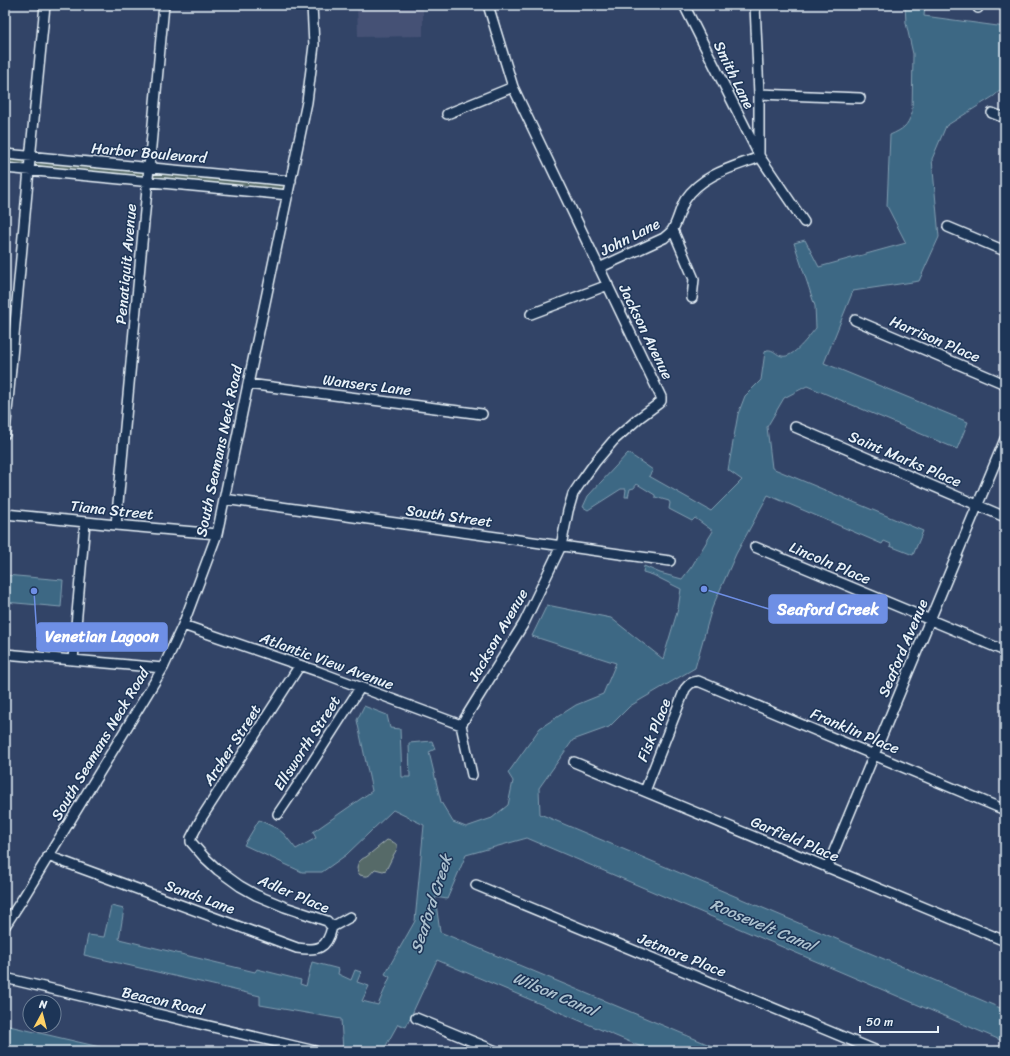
<svg xmlns="http://www.w3.org/2000/svg" width="1010" height="1056" font-family="Sriracha,sans-serif">
	<style>
		.built { fill: #445175 }
		.green { fill: #576b67; stroke: #a0aeb0 }
		.water { fill: #3e6884; stroke: #829fb2 }
		.lines { fill: none; stroke-linecap: round; stroke-linejoin: round }
		.street-casing { stroke: #e8f1f8; stroke-width: 12 }
		.street { stroke: #1d3557; stroke-width: 9 }
		.labels { text-anchor: middle; dominant-baseline: central; stroke-width: 3; stroke-linejoin: round; paint-order: stroke }
		.street-label { font-size: 15px; fill: #e8f1f8; stroke: #1d3557 }
		.water-label { font-size: 16px; font-style: italic; fill: #acc1cf; stroke: #1d3557 }
		.leader { fill: none; stroke: #6e8fe5; stroke-width: 1.5 }
		.callout-dot { fill: #6e8fe5; stroke: #1d3557; stroke-width: 1.5 }
		.callout { fill: #6e8fe5; stroke: #6e8fe5; stroke-width: 1.5 }
		.callout-label { font-size: 16px; text-anchor: middle; font-weight: bold; fill: #fff }
	</style>
	<rect width="100%" height="100%" fill="#324467"/>
	<filter id="ink" filterUnits="userSpaceOnUse"><feTurbulence type="fractalNoise" baseFrequency=".025" numOctaves="2"/><feDisplacementMap in="SourceGraphic" scale="8" xChannelSelector="R" yChannelSelector="G"/><feConvolveMatrix kernelMatrix="1 2 1 2 8 2 1 2 1" color-interpolation-filters="sRGB"/></filter>
	<g filter="url(#ink)">
		<path class="built" d="M 357,5 L 423,5 L 423,36 L 358,37 Z"/>
		<path class="green" d="M 5,155 L 28,157 L 27,168 L 5,166 Z
			M 32,158 L 146,169 L 145,179 L 31,168 Z
			M 151,169 L 288,182 L 286,192 L 150,180 Z
			M 387,840 C 397,843 400,845 394,854 C 391,859 389,865 386,870 L 383,871 L 375,869 C 369,875 370,878 360,875 C 354,868 358,860 366,857 Z"/>
		<path class="water" d="M 905,5 L 925,5 L 924,16 L 1005,27 L 1005,86 L 994,96 L 946,126 L 932,159 L 939,237 L 919,281 L 853,291 L 824,363 L 968,422 L 957,449 L 807,386 L 784,398 L 767,427 L 772,468 L 923,531 L 913,555 L 890,546 L 891,544 L 884,541 L 882,544 L 768,495 L 736,554 L 712,608 L 695,668 L 630,706 L 609,727 L 573,740 L 539,788 L 540,814 L 1005,1010 L 1005,1042 L 527,838 L 466,855 L 447,899 L 435,897 L 440,932 L 724,1051 L 651,1051 L 437,960 L 406,1027 L 398,1024 L 383,1051 L 343,1051 L 341,1019 L 260,1005 L 260,996 L 84,955 L 88,935 L 104,937 L 111,906 L 124,909 L 119,939 L 255,972 L 257,969 L 301,980 L 300,984 L 306,986 L 312,962 L 339,969 L 338,974 L 351,980 L 355,970 L 361,972 L 357,982 L 369,986 L 362,1001 L 378,1005 L 390,977 L 385,974 L 415,921 L 424,825 L 393,810 L 346,855 L 322,872 L 302,872 L 244,845 L 259,820 L 278,829 L 284,834 L 296,849 L 316,838 L 313,832 L 372,791 L 357,720 L 364,706 L 387,715 L 390,728 L 400,729 L 402,777 L 410,777 L 409,743 L 432,741 L 435,749 L 429,752 L 441,802 L 453,822 L 466,827 L 492,818 L 508,805 L 513,781 L 508,773 L 540,728 L 576,705 L 603,694 L 616,663 L 532,636 L 547,605 L 611,618 L 663,659 L 678,609 L 681,589 L 653,575 L 643,572 L 644,566 L 660,573 L 682,579 L 692,566 L 713,531 L 695,518 L 692,521 L 669,509 L 670,503 L 669,501 L 655,497 L 655,495 L 637,484 L 634,488 L 630,489 L 628,497 L 625,497 L 626,489 L 621,489 L 588,510 L 583,507 L 588,496 L 628,453 L 653,470 L 649,476 L 711,511 L 742,480 L 728,470 L 738,414 L 745,396 L 761,380 L 765,352 L 767,350 C 774,349 776,355 782,356 C 793,359 809,336 816,328 L 815,306 L 794,243 L 805,240 L 819,267 L 906,243 L 887,206 L 890,135 C 903,129 907,127 912,113 L 913,54 L 906,23 Z
			M 5,575 L 63,580 L 61,607 L 5,602 Z
			M 5,1025 L 117,1051 L 18,1051 L 5,1048 Z"/>
		<g class="lines">
			<g class="street-casing">
				<path id="street" d="M 684,5 L 760,157 L 804,222
					M 755,5 L 759,94 L 759,154
					M 978,8 L 978,5
					M 759,94 L 860,98
					M 992,113 L 1005,118
					M 447,114 L 513,87
					M 5,154 L 291,181
					M 5,168 L 288,195
					M 948,227 L 1005,251
					M 673,230 L 694,279 L 692,298
					M 599,268 L 664,238 C 667,235 671,233 673,229 C 678,220 680,209 685,200 C 701,175 733,167 760,157
					M 531,314 L 608,285
					M 855,320 L 1005,384
					M 248,384 L 482,414
					M 795,427 L 1005,517
					M 5,434 L 29,170 L 45,5
					M 224,499 L 670,561
					M 5,514 L 116,525 L 217,534
					M 116,525 L 164,5
					M 755,547 L 1005,651
					M 183,625 L 317,671 L 461,725
					M 5,654 L 163,668
					M 73,660 L 85,522
					M 300,665 L 202,817 L 191,838 L 191,842 L 204,857 L 218,870 L 240,886 L 256,895 L 285,907 L 327,921 L 332,927
					M 574,762 L 1005,941
					M 472,775 L 461,725 L 524,623 L 561,546 L 568,511 L 573,494 L 581,482 L 596,461 L 613,441 L 639,418 L 658,404 L 661,401 L 661,397 L 513,87 L 488,5
					M 645,791 L 685,689 C 689,684 691,682 698,681 L 1005,810
					M 278,814 L 303,777 L 360,688
					M 48,856 L 297,948 C 318,951 327,949 332,927
					M 827,868 L 1005,439
					M 476,885 L 877,1051
					M 5,926 L 23,898 L 163,668 L 183,625 L 217,534 L 248,384 L 307,102 L 314,45 L 312,5
					M 332,927 L 350,917
					M 5,978 L 315,1051
					M 416,1018 L 496,1051"/>
			</g>
			<use href="#street" class="street"/>
		</g>
	</g>
	<g class="labels">
		<g class="street-label">
			<text transform="translate(734 75) rotate(64)">Smith Lane</text>
			<text transform="translate(149 153) rotate(5)">Harbor Boulevard</text>
			<text transform="translate(630 237) rotate(-27)">John Lane</text>
			<text transform="translate(126 264) rotate(-85)">Penatiquit Avenue</text>
			<text transform="translate(646 332) rotate(64)">Jackson Avenue</text>
			<text transform="translate(935 339) rotate(23)">Harrison Place</text>
			<text transform="translate(367 385) rotate(7)">Wansers Lane</text>
			<text transform="translate(219 451) rotate(-78)">South Seamans Neck Road</text>
			<text transform="translate(905 459) rotate(23)">Saint Marks Place</text>
			<text transform="translate(112 510) rotate(6)">Tiana Street</text>
			<text transform="translate(449 516) rotate(8)">South Street</text>
			<text transform="translate(830 563) rotate(23)">Lincoln Place</text>
			<text transform="translate(498 635) rotate(-60)">Jackson Avenue</text>
			<text transform="translate(903 648) rotate(-67)">Seaford Avenue</text>
			<text transform="translate(327 661) rotate(20)">Atlantic View Avenue</text>
			<text transform="translate(654 730) rotate(-68)">Fisk Place</text>
			<text transform="translate(855 731) rotate(23)">Franklin Place</text>
			<text transform="translate(307 743) rotate(-57)">Ellsworth Street</text>
			<text transform="translate(100 744) rotate(-59)">South Seamans Neck Road</text>
			<text transform="translate(232 745) rotate(-57)">Archer Street</text>
			<text transform="translate(795 839) rotate(23)">Garfield Place</text>
			<text transform="translate(294 894) rotate(23)">Adler Place</text>
			<text transform="translate(200 897) rotate(20)">Sands Lane</text>
			<text transform="translate(682 955) rotate(22)">Jetmore Place</text>
			<text transform="translate(163 1001) rotate(13)">Beacon Road</text>
		</g>
		<g class="water-label">
			<text transform="translate(431 904) rotate(-72)">Seaford Creek</text>
			<text transform="translate(763 925) rotate(23)">Roosevelt Canal</text>
			<text transform="translate(555 994) rotate(23)">Wilson Canal</text>
		</g>
	</g>
	<path class="leader" d="M704 589L769 609M34 591L37 637"/>
	<g class="callout-dot">
		<circle cx="704" cy="589" r="4"/>
		<circle cx="34" cy="591" r="4"/>
	</g>
	<g class="callout">
		<rect x="769" y="595" width="118" height="28" rx="4"/>
		<rect x="37" y="623" width="130" height="28" rx="4"/>
	</g>
	<g class="callout-label">
		<text x="828" y="615">Seaford Creek</text>
		<text x="102" y="642">Venetian Lagoon</text>
	</g>
	<rect width="1010" height="1056" fill="none" stroke="#1d3557" stroke-width="20"/>
	<rect x="10" y="10" width="990" height="1036" fill="none" stroke="#e8f1f8" stroke-width="1.5" filter="url(#ink)"/>
	<g transform="translate(42 1014) rotate(7)"><circle r="19" fill="#1d3557" stroke="#6e8097"/>
	<path d="M0-3L7 15L0 10L-7 15Z" fill="#ffd166"/>
	<text y="-6" font-size="11" font-weight="bold" text-anchor="middle" fill="#e8f1f8">N</text>
	</g>
	<path d="M860 1026v6h78v-6" fill="none" stroke="#e8f1f8" stroke-width="2"/>
	<text x="866" y="1026" font-size="12" fill="#e8f1f8" stroke="#1d3557" stroke-width="3" paint-order="stroke">50 m</text>
</svg>
